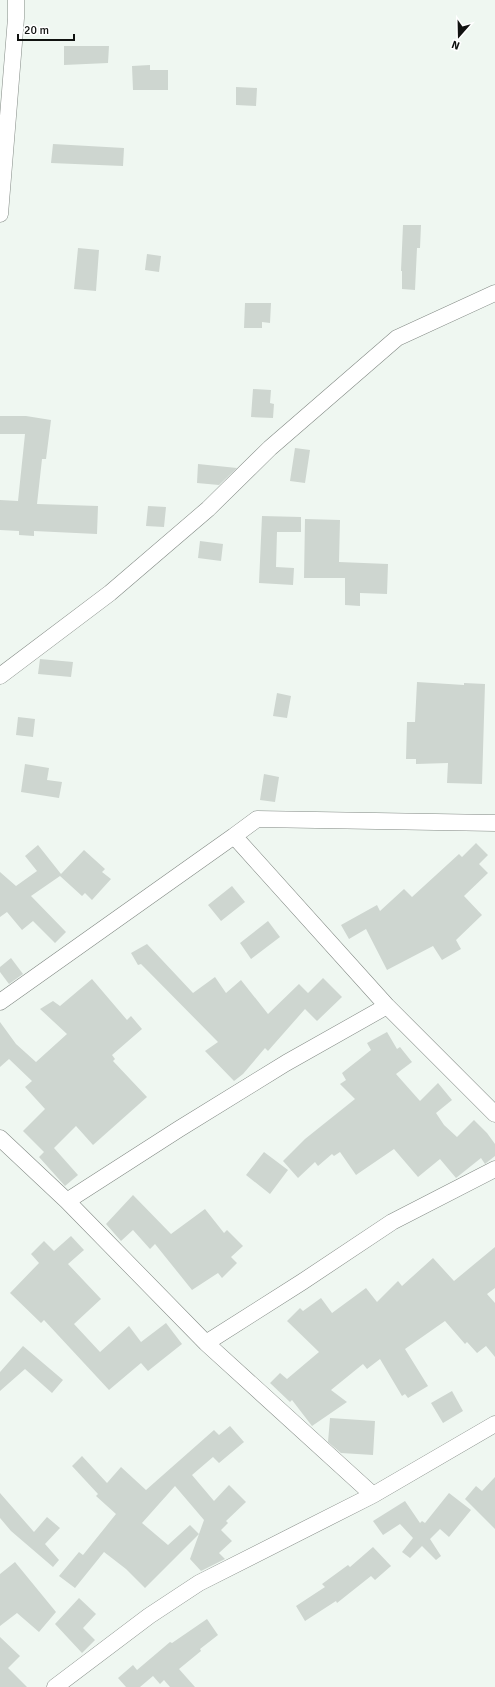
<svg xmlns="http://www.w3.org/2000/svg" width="495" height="1687" font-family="Signika,sans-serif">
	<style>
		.building { fill: #ced6d0; fill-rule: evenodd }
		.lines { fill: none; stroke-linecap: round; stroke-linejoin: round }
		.street-casing { stroke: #828984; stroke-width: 17 }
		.street { stroke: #fff; stroke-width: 16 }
	</style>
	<rect width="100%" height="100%" fill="#eff7f1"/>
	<path class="building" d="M 64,46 L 109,46 L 108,63 L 64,65 Z
		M 150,65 L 150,70 L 168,70 L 168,90 L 133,90 L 132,66 Z
		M 236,87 L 257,88 L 256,106 L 236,105 Z
		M 53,144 L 124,148 L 123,166 L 51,163 Z
		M 403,225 L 421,225 L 420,248 L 417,248 L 415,290 L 402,289 L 402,271 L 401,271 Z
		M 78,248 L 99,250 L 96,291 L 74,289 Z
		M 147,254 L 161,256 L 159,272 L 145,270 Z
		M 245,303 L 271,303 L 270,323 L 262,322 L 262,328 L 244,328 Z
		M 253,389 L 271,390 L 270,403 L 274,404 L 273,418 L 251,417 Z
		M 0,416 L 26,416 L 51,420 L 46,459 L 42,459 L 37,504 L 98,506 L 97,534 L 34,531 L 34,536 L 19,535 L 19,531 L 0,530 L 0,500 L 18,501 L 25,434 L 0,434 Z
		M 295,448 L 310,450 L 305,483 L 290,481 Z
		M 198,464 L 237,468 L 219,485 L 197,483 Z
		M 148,506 L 166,507 L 164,527 L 146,526 Z
		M 262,516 L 301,517 L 301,532 L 277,532 L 276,567 L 294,568 L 293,585 L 259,583 Z
		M 305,519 L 340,520 L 339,562 L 388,564 L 387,594 L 360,593 L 360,606 L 345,605 L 345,578 L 304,578 Z
		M 200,541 L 223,544 L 221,561 L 198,558 Z
		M 40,659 L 73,662 L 71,677 L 38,674 Z
		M 417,682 L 464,685 L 464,683 L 485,684 L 482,784 L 447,783 L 448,763 L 416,764 L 416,759 L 406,759 L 407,722 L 415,722 Z
		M 277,693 L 291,696 L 287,718 L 273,716 Z
		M 18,717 L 35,719 L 33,737 L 16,735 Z
		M 25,764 L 49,768 L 47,780 L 62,782 L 59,798 L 21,792 Z
		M 264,774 L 279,777 L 275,802 L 260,800 Z
		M 476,843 L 488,855 L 479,864 L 488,873 L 464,896 L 482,915 L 456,940 L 461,949 L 442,960 L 433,946 L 387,970 L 366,929 L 349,939 L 341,925 L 377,905 L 380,911 L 404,889 L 412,897 L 459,854 L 462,857 Z
		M 38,845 L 61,874 L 84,850 L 105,869 L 102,872 L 111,879 L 92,900 L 85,893 L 82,896 L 60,876 L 31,896 L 66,932 L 55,943 L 33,921 L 22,930 L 7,912 L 0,917 L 0,872 L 16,886 L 37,871 L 25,856 Z
		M 232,886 L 245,902 L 221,921 L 208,905 Z
		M 268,921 L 280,937 L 251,959 L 240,943 Z
		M 147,944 L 193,993 L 215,977 L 226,993 L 241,980 L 268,1014 L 299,984 L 308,993 L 323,978 L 342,997 L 317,1021 L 305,1009 L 268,1051 L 265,1048 L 243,1074 L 234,1081 L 205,1051 L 218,1042 L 141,964 L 138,965 L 131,953 Z
		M 11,958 L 23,974 L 9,984 L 0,972 L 0,967 Z
		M 92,979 L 127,1020 L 131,1016 L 142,1029 L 112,1055 L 115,1059 L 113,1061 L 147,1097 L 93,1145 L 76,1126 L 54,1148 L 78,1175 L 65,1186 L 39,1157 L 44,1152 L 23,1131 L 45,1109 L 25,1087 L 32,1081 L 9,1059 L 0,1067 L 0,1022 L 16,1044 L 36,1062 L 67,1034 L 40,1009 L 53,1001 L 60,1006 Z
		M 387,1032 L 397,1049 L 400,1047 L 412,1062 L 396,1074 L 420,1101 L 438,1083 L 452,1100 L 436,1113 L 444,1125 L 457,1137 L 474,1120 L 487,1133 L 495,1144 L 495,1156 L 485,1164 L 481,1158 L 456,1178 L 440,1159 L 418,1177 L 394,1149 L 356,1175 L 340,1152 L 334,1156 L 332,1154 L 318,1166 L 315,1162 L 298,1178 L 283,1161 L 305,1139 L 355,1099 L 340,1084 L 346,1080 L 342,1073 L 371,1050 L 367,1043 Z
		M 264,1152 L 288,1170 L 270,1194 L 246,1175 Z
		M 133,1195 L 171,1234 L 205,1209 L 224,1233 L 227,1230 L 243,1246 L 231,1257 L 237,1263 L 222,1278 L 218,1273 L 192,1290 L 155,1244 L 150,1249 L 133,1230 L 121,1241 L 106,1224 Z
		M 71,1236 L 84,1250 L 68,1264 L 101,1299 L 74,1324 L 100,1352 L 129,1326 L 141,1342 L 166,1323 L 182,1344 L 148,1371 L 141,1363 L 109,1390 L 44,1320 L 41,1323 L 10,1293 L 39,1263 L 31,1254 L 44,1241 L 54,1251 Z
		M 495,1247 L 495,1288 L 487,1294 L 495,1303 L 495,1357 L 486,1346 L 477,1353 L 467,1342 L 465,1344 L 445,1321 L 405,1349 L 428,1386 L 408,1398 L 405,1394 L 402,1396 L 380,1359 L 367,1369 L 363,1364 L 331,1390 L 347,1402 L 312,1426 L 292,1400 L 290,1402 L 270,1383 L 280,1373 L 287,1379 L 319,1352 L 287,1321 L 300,1308 L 303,1311 L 321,1298 L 332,1313 L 366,1288 L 377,1302 L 398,1281 L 402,1286 L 433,1258 L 454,1281 Z
		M 23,1346 L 63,1380 L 52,1393 L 25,1369 L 0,1391 L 0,1372 Z
		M 452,1391 L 463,1411 L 443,1423 L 431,1403 Z
		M 330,1418 L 375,1421 L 373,1455 L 341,1453 L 328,1442 Z
		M 230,1426 L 244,1442 L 219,1463 L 213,1457 L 192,1475 L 214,1501 L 229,1485 L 246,1502 L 226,1521 L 228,1523 L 221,1530 L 232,1541 L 219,1553 L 225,1559 L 201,1571 L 190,1559 L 199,1534 L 145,1588 L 126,1569 L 104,1552 L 75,1588 L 59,1576 L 79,1552 L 83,1555 L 116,1514 L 96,1496 L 98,1494 L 72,1466 L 82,1456 L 107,1483 L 121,1467 L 146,1490 L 214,1430 L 219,1435 ZM 175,1486 L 204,1520 L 199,1534 L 190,1525 L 168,1545 L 142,1523 Z
		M 495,1477 L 495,1529 L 465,1499 L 476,1486 L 482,1491 Z
		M 0,1493 L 34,1532 L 47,1517 L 60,1528 L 45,1544 L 59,1560 L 53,1567 L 11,1531 L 0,1518 Z
		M 449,1493 L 471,1510 L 449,1537 L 440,1529 L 430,1539 L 441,1556 L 436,1560 L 422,1546 L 410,1558 L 402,1552 L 413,1538 L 400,1524 L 383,1535 L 373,1521 L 405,1501 L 420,1523 L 422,1521 L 425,1523 Z
		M 373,1547 L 391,1566 L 375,1580 L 371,1576 L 337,1603 L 336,1601 L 305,1621 L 296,1606 L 325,1587 L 322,1584 L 348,1565 L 350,1567 Z
		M 15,1562 L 56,1612 L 39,1632 L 17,1613 L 0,1626 L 0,1574 Z
		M 79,1598 L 96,1614 L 83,1628 L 95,1640 L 82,1653 L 55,1624 Z
		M 207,1619 L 218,1635 L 200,1649 L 201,1651 L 179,1669 L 195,1687 L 170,1687 L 164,1680 L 160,1684 L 153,1676 L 140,1687 L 126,1687 L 118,1678 L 133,1665 L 137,1670 L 170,1642 L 172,1643 Z
		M 0,1637 L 20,1656 L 8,1668 L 27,1687 L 0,1687 Z"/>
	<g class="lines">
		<g class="street-casing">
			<path id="street" d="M 0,214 L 16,18 L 16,0
				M 0,676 L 110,593 L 208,509 L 270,448 L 397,338 L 495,293
				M 234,836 L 257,819 L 495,823
				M 0,1002 L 234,836 L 387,1006 L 495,1114
				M 0,1138 L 67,1201 L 206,1343 L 373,1495
				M 67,1201 L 179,1129 L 286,1063 L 387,1006
				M 206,1343 L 302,1282 L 392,1222 L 495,1169
				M 55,1687 L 149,1616 L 199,1583 L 373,1495 L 495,1424"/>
		</g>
		<use href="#street" class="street"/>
	</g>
	<g transform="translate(459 36) rotate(200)" stroke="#ffffff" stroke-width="3" paint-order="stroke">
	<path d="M0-3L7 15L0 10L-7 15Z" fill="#101210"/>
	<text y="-6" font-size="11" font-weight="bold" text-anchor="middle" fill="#101210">N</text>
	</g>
	<path d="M18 34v6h56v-6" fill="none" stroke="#101210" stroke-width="2"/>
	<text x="24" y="34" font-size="12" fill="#101210" stroke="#ffffff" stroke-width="3" paint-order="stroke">20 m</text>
</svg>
